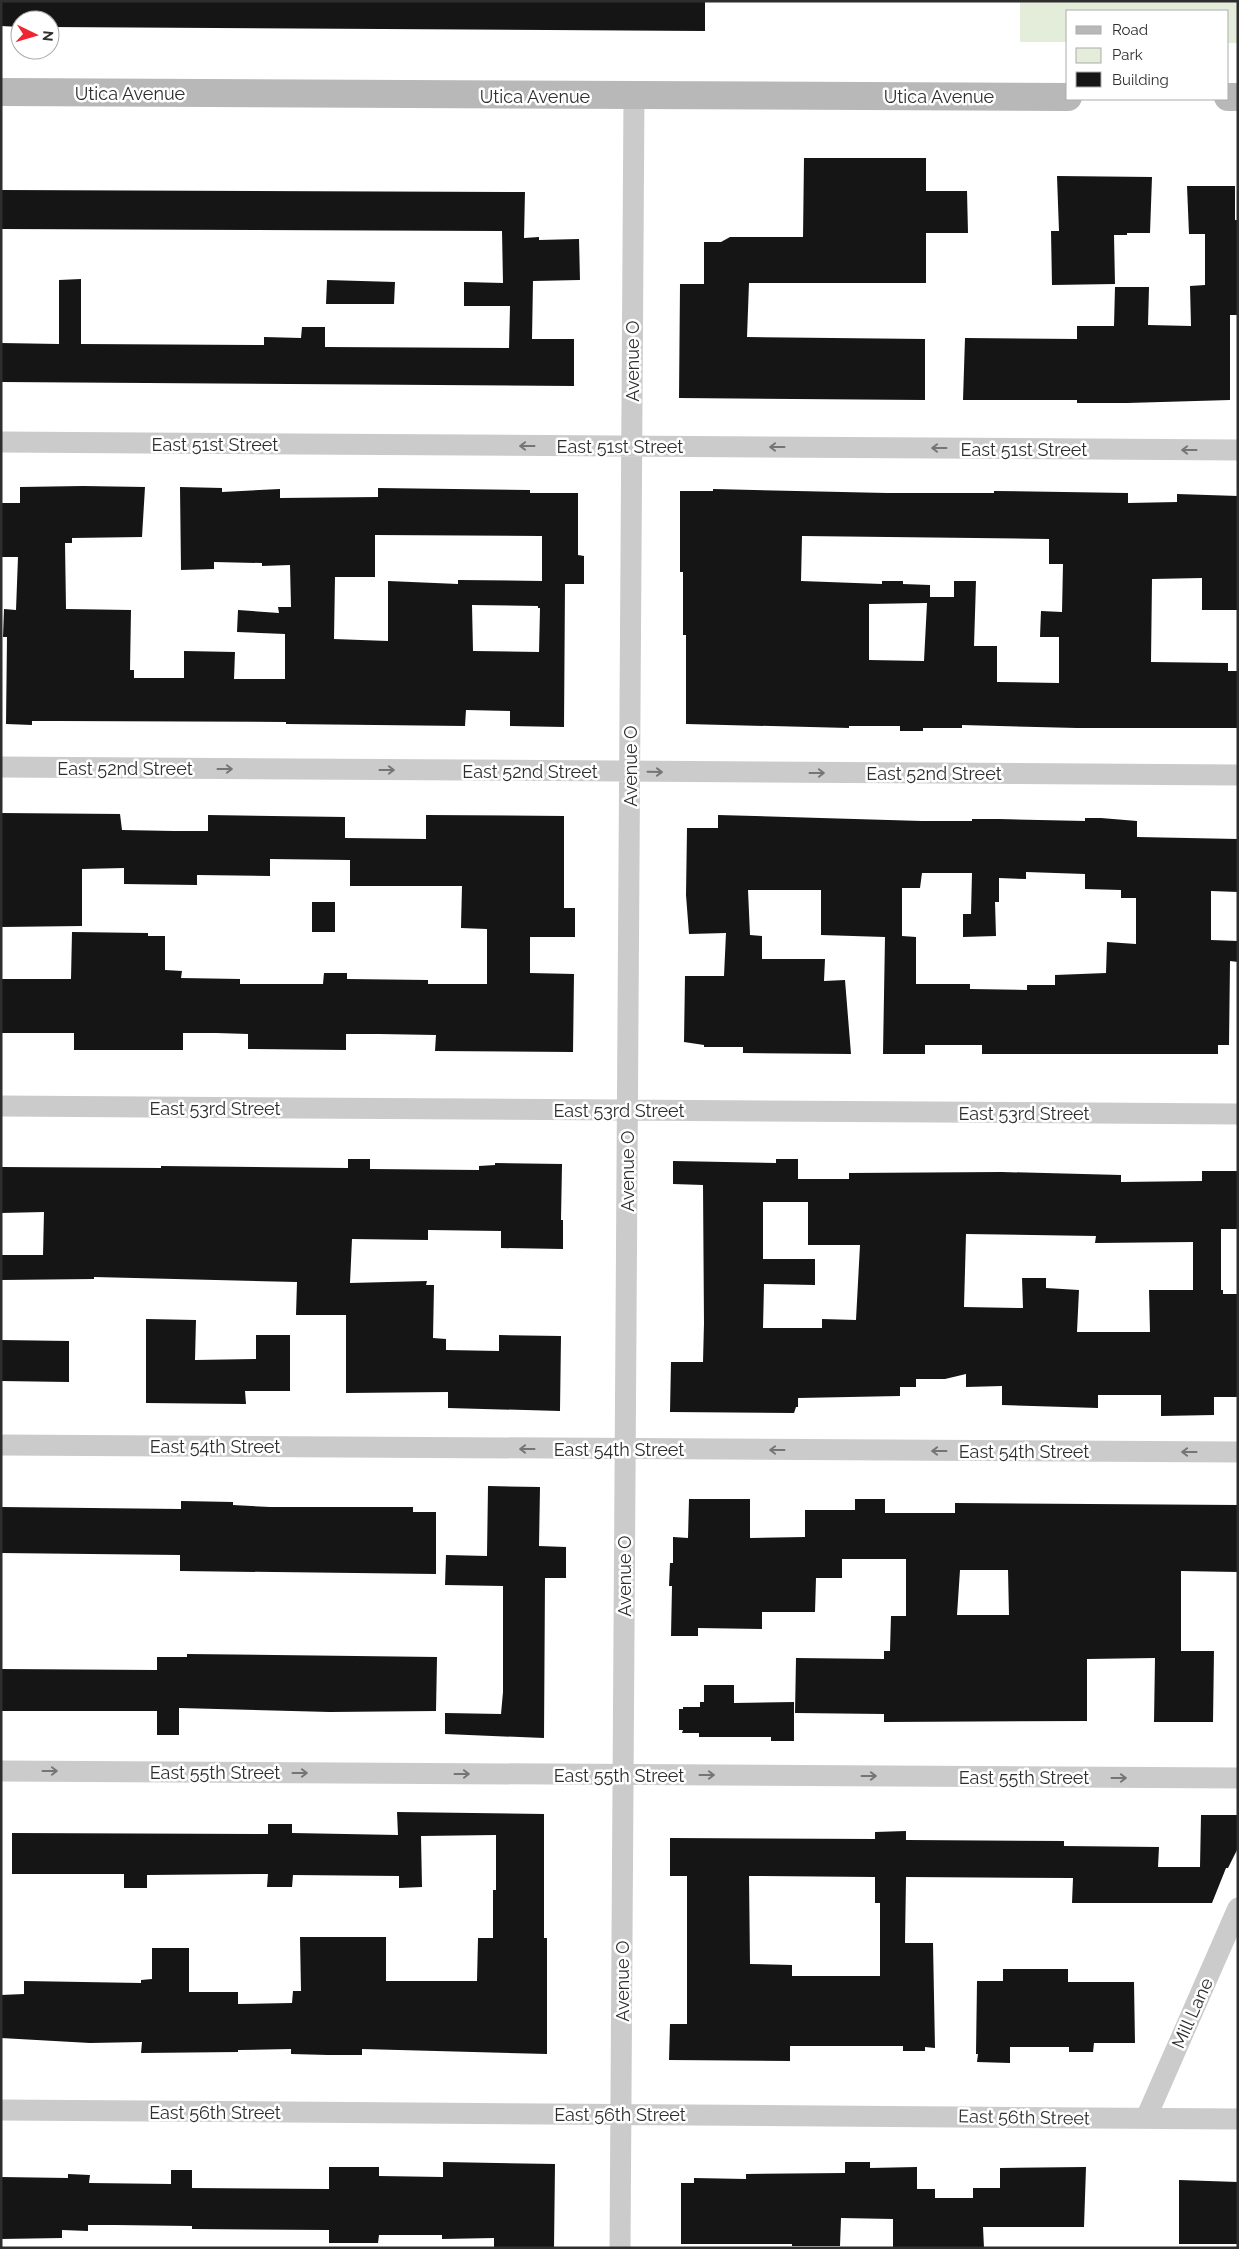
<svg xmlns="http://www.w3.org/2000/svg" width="1239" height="2249" font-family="Raleway,sans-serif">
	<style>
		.green { fill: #e4edda }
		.building { fill: #151515; fill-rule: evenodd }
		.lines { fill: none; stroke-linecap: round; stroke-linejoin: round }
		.street { stroke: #cbcbcb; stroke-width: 21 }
		.secondary { stroke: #b8b8b8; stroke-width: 28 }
		.oneway { stroke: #757575 }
		.labels { text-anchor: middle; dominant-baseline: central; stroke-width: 5; stroke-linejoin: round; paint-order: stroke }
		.street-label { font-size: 18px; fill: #2e2e2e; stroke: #fff }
	</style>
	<rect width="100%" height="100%" fill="#fff"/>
	<path class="green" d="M 1020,1 L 1238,1 L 1238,43 L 1228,43 L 1228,11 L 1068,11 L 1068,42 L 1020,42 Z"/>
	<path class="building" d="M 1,1 L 705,1 L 705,31 L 50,27 L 50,20 L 20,20 L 20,27 L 1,26 Z
		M 804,158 L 926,158 L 926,191 L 967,191 L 968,233 L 926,233 L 926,283 L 749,283 L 747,337 L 925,339 L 925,400 L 679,398 L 680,284 L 704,284 L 704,242 L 721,242 L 730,237 L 803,237 Z
		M 1057,176 L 1152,177 L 1150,233 L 1127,233 L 1127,235 L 1114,235 L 1115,284 L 1052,285 L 1051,231 L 1059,231 Z
		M 1187,186 L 1235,186 L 1235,220 L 1238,220 L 1238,315 L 1230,315 L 1230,400 L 1127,403 L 1077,403 L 1077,400 L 963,400 L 965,338 L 1077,339 L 1077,326 L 1114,326 L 1115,287 L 1149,287 L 1148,325 L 1191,326 L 1190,286 L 1205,285 L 1205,234 L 1189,234 Z
		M 1,190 L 525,192 L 524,238 L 539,237 L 539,240 L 579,239 L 580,280 L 533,281 L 532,339 L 574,339 L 574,386 L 1,382 L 1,343 L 59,344 L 59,280 L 81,279 L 81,344 L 264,345 L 264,337 L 301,338 L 302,327 L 325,327 L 325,347 L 509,348 L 510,306 L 464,306 L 464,282 L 503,283 L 502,231 L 1,229 Z
		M 327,280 L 395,282 L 394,304 L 326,304 Z
		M 83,486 L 145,487 L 142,537 L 72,538 L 72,543 L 65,543 L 66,609 L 131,610 L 130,670 L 134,670 L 134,678 L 184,678 L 184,651 L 235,652 L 234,679 L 285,679 L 285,634 L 237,632 L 238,610 L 279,613 L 278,607 L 291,607 L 290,565 L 262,566 L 262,563 L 214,562 L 214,569 L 181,570 L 180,487 L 222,488 L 222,492 L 280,489 L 280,498 L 378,497 L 378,488 L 530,490 L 530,493 L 578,493 L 578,555 L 584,556 L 584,584 L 565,584 L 564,727 L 510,726 L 510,711 L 466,710 L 465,726 L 286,724 L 286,722 L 57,721 L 32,721 L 32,725 L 6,724 L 7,637 L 3,637 L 4,609 L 16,610 L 18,557 L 1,557 L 1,503 L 20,503 L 20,487 ZM 375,535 L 542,536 L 542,581 L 458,580 L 458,584 L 388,581 L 388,641 L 334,639 L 335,577 L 375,577 ZM 472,605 L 538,606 L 538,608 L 540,608 L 539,652 L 473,651 Z
		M 713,489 L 887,493 L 994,493 L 994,491 L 1128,493 L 1128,503 L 1177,502 L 1177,494 L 1238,496 L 1238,610 L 1202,610 L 1202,578 L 1152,579 L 1151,662 L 1228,663 L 1228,671 L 1238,671 L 1238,728 L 1077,728 L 962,725 L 962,728 L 923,728 L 923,731 L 900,731 L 900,726 L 849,726 L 849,728 L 686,724 L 686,635 L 683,635 L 683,572 L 680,572 L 680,491 L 713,491 ZM 802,536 L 1049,539 L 1049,564 L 1063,564 L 1062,612 L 1041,611 L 1040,637 L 1059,637 L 1059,683 L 997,682 L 997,646 L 974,646 L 976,581 L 954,581 L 954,597 L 930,597 L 930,585 L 903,584 L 903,581 L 882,581 L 882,584 L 801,581 ZM 927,603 L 924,661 L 869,660 L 869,604 Z
		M 1,813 L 120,814 L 122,830 L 174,831 L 208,831 L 208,815 L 345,817 L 345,838 L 426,839 L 426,815 L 564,816 L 564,908 L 575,908 L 575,937 L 530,937 L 530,973 L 574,974 L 573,1052 L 435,1051 L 436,1035 L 379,1034 L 346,1034 L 346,1050 L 248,1049 L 248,1034 L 216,1033 L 183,1033 L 183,1050 L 74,1050 L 74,1033 L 1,1033 L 1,979 L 71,979 L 72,932 L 148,933 L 148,936 L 165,936 L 165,970 L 182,971 L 181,978 L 240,979 L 240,984 L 323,984 L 324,973 L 347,973 L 347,979 L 428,980 L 428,984 L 487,984 L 487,929 L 461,928 L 462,886 L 350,886 L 350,860 L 270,859 L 270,876 L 197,875 L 197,885 L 124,884 L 124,868 L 82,869 L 82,926 L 1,927 Z
		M 718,815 L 922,821 L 972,821 L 972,819 L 999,819 L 1085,821 L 1085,818 L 1101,818 L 1137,821 L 1137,837 L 1238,839 L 1238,892 L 1211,891 L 1211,940 L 1238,941 L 1238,962 L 1230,961 L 1229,1045 L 1218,1045 L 1218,1054 L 982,1054 L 982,1045 L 925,1045 L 925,1054 L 883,1054 L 885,937 L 821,935 L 821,890 L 748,890 L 750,935 L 762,936 L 762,959 L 825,959 L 824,981 L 845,980 L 851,1054 L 743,1053 L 743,1047 L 704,1047 L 704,1045 L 684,1042 L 685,976 L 724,976 L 726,933 L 689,934 L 686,895 L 687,828 L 718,828 ZM 1026,872 L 1085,874 L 1085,889 L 1121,890 L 1121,898 L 1136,898 L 1136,944 L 1107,942 L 1106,973 L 1055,975 L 1055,985 L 1027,985 L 1027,990 L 970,989 L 970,984 L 916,984 L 916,937 L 902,936 L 902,888 L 920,888 L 922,873 L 972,873 L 971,914 L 963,914 L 963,937 L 996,936 L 995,902 L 999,902 L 999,878 L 1026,879 Z
		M 312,902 L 335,902 L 335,932 L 312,932 Z
		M 348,1159 L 370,1159 L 370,1169 L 479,1170 L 479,1166 L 495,1165 L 495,1163 L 562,1164 L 561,1220 L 563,1220 L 563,1249 L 501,1248 L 501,1231 L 428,1230 L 428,1240 L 352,1239 L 350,1283 L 427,1281 L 426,1285 L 434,1285 L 433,1338 L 446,1339 L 446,1350 L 499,1351 L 499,1335 L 561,1336 L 560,1411 L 448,1408 L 448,1392 L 346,1393 L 346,1315 L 296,1315 L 297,1282 L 94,1277 L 94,1279 L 1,1280 L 1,1255 L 43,1255 L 44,1212 L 1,1213 L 1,1167 L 161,1168 L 161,1166 L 348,1168 Z
		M 776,1159 L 798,1159 L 798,1179 L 849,1179 L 849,1173 L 1002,1172 L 1121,1175 L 1121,1182 L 1202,1181 L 1202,1171 L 1238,1171 L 1238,1229 L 1221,1229 L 1221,1290 L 1223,1290 L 1223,1294 L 1238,1294 L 1238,1397 L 1214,1397 L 1214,1415 L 1161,1416 L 1161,1395 L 1098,1395 L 1098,1408 L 1002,1405 L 1002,1386 L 966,1387 L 966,1374 L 945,1379 L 916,1379 L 916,1387 L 900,1387 L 900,1396 L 798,1398 L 798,1407 L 796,1407 L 794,1413 L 670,1412 L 671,1362 L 703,1362 L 704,1323 L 703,1185 L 673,1184 L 673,1161 L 776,1163 ZM 763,1202 L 808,1202 L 808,1245 L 860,1245 L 856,1320 L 822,1319 L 822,1328 L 763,1328 L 764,1284 L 815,1285 L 815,1259 L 763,1259 ZM 966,1234 L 1096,1236 L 1095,1243 L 1193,1242 L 1193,1290 L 1149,1290 L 1150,1332 L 1077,1332 L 1079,1290 L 1046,1288 L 1046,1278 L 1022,1278 L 1023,1308 L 964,1307 Z
		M 146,1319 L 196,1320 L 195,1360 L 256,1359 L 256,1335 L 290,1335 L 290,1391 L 245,1391 L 246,1404 L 146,1403 Z
		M 1,1340 L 69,1341 L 69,1382 L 1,1381 Z
		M 488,1486 L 540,1487 L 539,1546 L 566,1547 L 566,1578 L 545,1578 L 544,1738 L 445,1734 L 445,1713 L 501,1714 L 503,1692 L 503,1586 L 445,1585 L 446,1555 L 487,1556 Z
		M 689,1499 L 750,1499 L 750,1538 L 805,1537 L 805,1510 L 855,1510 L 855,1499 L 885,1499 L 885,1513 L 955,1513 L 955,1503 L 1238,1505 L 1238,1572 L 1181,1571 L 1181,1651 L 1214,1651 L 1213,1722 L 1154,1722 L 1155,1658 L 1087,1659 L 1087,1721 L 884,1722 L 884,1714 L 795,1713 L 796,1658 L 884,1659 L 884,1651 L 890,1651 L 891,1616 L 906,1616 L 906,1559 L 842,1559 L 842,1578 L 816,1578 L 815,1612 L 762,1612 L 762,1629 L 698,1628 L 698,1636 L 671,1636 L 672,1586 L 669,1586 L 670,1563 L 673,1563 L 673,1537 L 688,1538 ZM 960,1570 L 1008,1570 L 1009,1615 L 957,1615 Z
		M 181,1501 L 233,1502 L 233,1505 L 270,1507 L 413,1507 L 413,1512 L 436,1512 L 436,1574 L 180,1571 L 180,1555 L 1,1553 L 1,1507 L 181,1509 Z
		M 187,1654 L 437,1657 L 436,1711 L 330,1712 L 179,1708 L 179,1735 L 157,1735 L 157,1711 L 1,1711 L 1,1669 L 157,1670 L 157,1657 L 187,1657 Z
		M 704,1685 L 734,1685 L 734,1703 L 794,1702 L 794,1741 L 771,1741 L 771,1737 L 699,1737 L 699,1733 L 682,1733 L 683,1730 L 679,1730 L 679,1709 L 683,1709 L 683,1707 L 700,1707 L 700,1702 L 704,1702 Z
		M 397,1812 L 544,1814 L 544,1938 L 547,1938 L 547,2054 L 362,2049 L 362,2055 L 328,2055 L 291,2054 L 291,2049 L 238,2050 L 238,2052 L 141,2053 L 142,2042 L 90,2043 L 1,2038 L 1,1995 L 24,1994 L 24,1981 L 141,1983 L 141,1980 L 152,1979 L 152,1948 L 189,1948 L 189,1992 L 238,1992 L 238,2004 L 292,2003 L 293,1991 L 301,1991 L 300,1937 L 386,1937 L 386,1981 L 477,1981 L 478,1938 L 493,1938 L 493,1890 L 496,1890 L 496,1835 L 421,1836 L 422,1887 L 399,1888 L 399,1876 L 293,1875 L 292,1887 L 267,1887 L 268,1874 L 147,1875 L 147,1888 L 124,1888 L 124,1874 L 12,1874 L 12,1833 L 268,1834 L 268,1824 L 292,1824 L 292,1833 L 398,1835 Z
		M 1201,1815 L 1238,1815 L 1238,1848 L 1228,1868 L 1226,1868 L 1212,1903 L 1072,1903 L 1073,1878 L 906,1877 L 905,1943 L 933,1943 L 935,2048 L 925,2047 L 925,2051 L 903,2051 L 903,2046 L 790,2046 L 790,2061 L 669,2060 L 670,2024 L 687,2024 L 687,1876 L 670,1876 L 670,1838 L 875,1839 L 875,1832 L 906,1831 L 906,1840 L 1064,1841 L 1064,1846 L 1159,1847 L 1158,1867 L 1200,1867 ZM 749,1876 L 875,1877 L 875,1903 L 880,1903 L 880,1976 L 792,1976 L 792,1965 L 750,1964 Z
		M 1003,1969 L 1068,1969 L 1068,1982 L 1134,1982 L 1135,2043 L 1094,2043 L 1093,2052 L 1069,2052 L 1069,2047 L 1010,2047 L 1010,2063 L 977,2062 L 978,2054 L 976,2054 L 977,1981 L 1003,1981 Z
		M 443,2162 L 555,2164 L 554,2248 L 494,2248 L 494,2238 L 442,2239 L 442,2235 L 379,2235 L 378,2243 L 329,2243 L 329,2230 L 192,2229 L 192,2226 L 115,2225 L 88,2225 L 88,2231 L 62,2230 L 62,2238 L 1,2239 L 1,2177 L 68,2178 L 68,2174 L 90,2175 L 89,2183 L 171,2184 L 171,2170 L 192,2170 L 192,2188 L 329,2189 L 329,2167 L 379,2167 L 379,2176 L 443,2177 Z
		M 845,2162 L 870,2162 L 870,2168 L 917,2167 L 917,2189 L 935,2189 L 935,2198 L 973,2198 L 973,2188 L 1000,2188 L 1000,2168 L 1086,2167 L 1084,2227 L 983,2227 L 984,2248 L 893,2248 L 893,2219 L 841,2218 L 840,2246 L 792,2246 L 792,2244 L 681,2244 L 681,2183 L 694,2183 L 694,2178 L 746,2179 L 746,2174 L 845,2173 Z
		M 1179,2180 L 1238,2182 L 1238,2244 L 1179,2244 Z"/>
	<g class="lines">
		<path class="street" d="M 1,442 L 1238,450
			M 1,767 L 1238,775
			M 1,1106 L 1238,1114
			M 1,1445 L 1238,1452
			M 1,1771 L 1238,1778
			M 1,2110 L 1238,2119
			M 1146,2118 L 1238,1908
			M 620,2248 L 634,95"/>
		<path class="secondary" d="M 1,92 L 1068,97
			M 1228,97 L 1238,97"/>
	</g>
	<defs><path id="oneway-shaft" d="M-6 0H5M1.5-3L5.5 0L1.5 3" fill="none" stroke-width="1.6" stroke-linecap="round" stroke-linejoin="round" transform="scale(1.25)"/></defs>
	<g class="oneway">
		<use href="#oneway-shaft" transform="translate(527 446) rotate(-180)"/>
		<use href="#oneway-shaft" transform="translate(777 447) rotate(-180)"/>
		<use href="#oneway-shaft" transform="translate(939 448) rotate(-180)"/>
		<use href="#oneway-shaft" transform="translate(1189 450) rotate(-180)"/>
		<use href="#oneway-shaft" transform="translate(225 769)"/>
		<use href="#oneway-shaft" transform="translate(387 770)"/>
		<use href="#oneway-shaft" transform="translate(655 772) rotate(1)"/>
		<use href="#oneway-shaft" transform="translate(817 773)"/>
		<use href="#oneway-shaft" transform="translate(527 1449) rotate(-180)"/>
		<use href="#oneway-shaft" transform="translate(777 1450) rotate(-180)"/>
		<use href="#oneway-shaft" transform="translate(939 1451) rotate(-180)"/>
		<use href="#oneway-shaft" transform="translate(1189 1452) rotate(-180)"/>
		<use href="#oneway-shaft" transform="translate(50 1771)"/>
		<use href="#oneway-shaft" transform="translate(300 1773)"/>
		<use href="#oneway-shaft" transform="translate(462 1774)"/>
		<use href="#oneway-shaft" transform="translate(707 1775)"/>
		<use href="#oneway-shaft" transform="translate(869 1776)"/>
		<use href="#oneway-shaft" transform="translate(1119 1778)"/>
	</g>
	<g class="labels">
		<g class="street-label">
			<text x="130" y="93">Utica Avenue</text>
			<text x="535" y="96">Utica Avenue</text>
			<text x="939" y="96">Utica Avenue</text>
			<text transform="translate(632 361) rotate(-90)">Avenue O</text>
			<text x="215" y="444">East 51st Street</text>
			<text x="620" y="446">East 51st Street</text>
			<text x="1024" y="449">East 51st Street</text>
			<text transform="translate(630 766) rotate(-90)">Avenue O</text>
			<text x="125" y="768">East 52nd Street</text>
			<text x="530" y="771">East 52nd Street</text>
			<text x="934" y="773">East 52nd Street</text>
			<text x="215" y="1108">East 53rd Street</text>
			<text x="619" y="1110">East 53rd Street</text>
			<text x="1024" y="1113">East 53rd Street</text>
			<text transform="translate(627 1171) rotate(-90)">Avenue O</text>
			<text x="215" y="1446">East 54th Street</text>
			<text x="619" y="1449">East 54th Street</text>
			<text x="1024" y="1451">East 54th Street</text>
			<text transform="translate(624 1576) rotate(-90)">Avenue O</text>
			<text x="215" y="1772">East 55th Street</text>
			<text x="619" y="1775">East 55th Street</text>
			<text x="1024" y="1777">East 55th Street</text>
			<text transform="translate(622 1981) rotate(-90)">Avenue O</text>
			<text transform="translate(1192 2013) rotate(-66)">Mill Lane</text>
			<text x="215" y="2112">East 56th Street</text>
			<text x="620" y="2114">East 56th Street</text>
			<text transform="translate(1024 2117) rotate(1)">East 56th Street</text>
		</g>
	</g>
	<rect width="1239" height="2249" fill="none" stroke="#2e2e2e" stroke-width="5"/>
	<rect x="1066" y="10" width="162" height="90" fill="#ffffff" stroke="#ababab"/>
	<rect x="1076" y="26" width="25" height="8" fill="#b8b8b8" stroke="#ababab"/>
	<text x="1112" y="35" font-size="15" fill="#2e2e2e">Road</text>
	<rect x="1076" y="48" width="25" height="15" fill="#e4edda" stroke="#ababab"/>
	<text x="1112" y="60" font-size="15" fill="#2e2e2e">Park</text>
	<rect x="1076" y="72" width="25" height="15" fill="#151515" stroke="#ababab"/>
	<text x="1112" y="85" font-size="15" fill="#2e2e2e">Building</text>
	<g transform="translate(35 35) rotate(95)"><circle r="24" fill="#ffffff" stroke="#ababab"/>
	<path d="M0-4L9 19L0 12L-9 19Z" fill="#f12431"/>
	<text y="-8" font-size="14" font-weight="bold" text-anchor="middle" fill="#2e2e2e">N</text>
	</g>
</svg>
